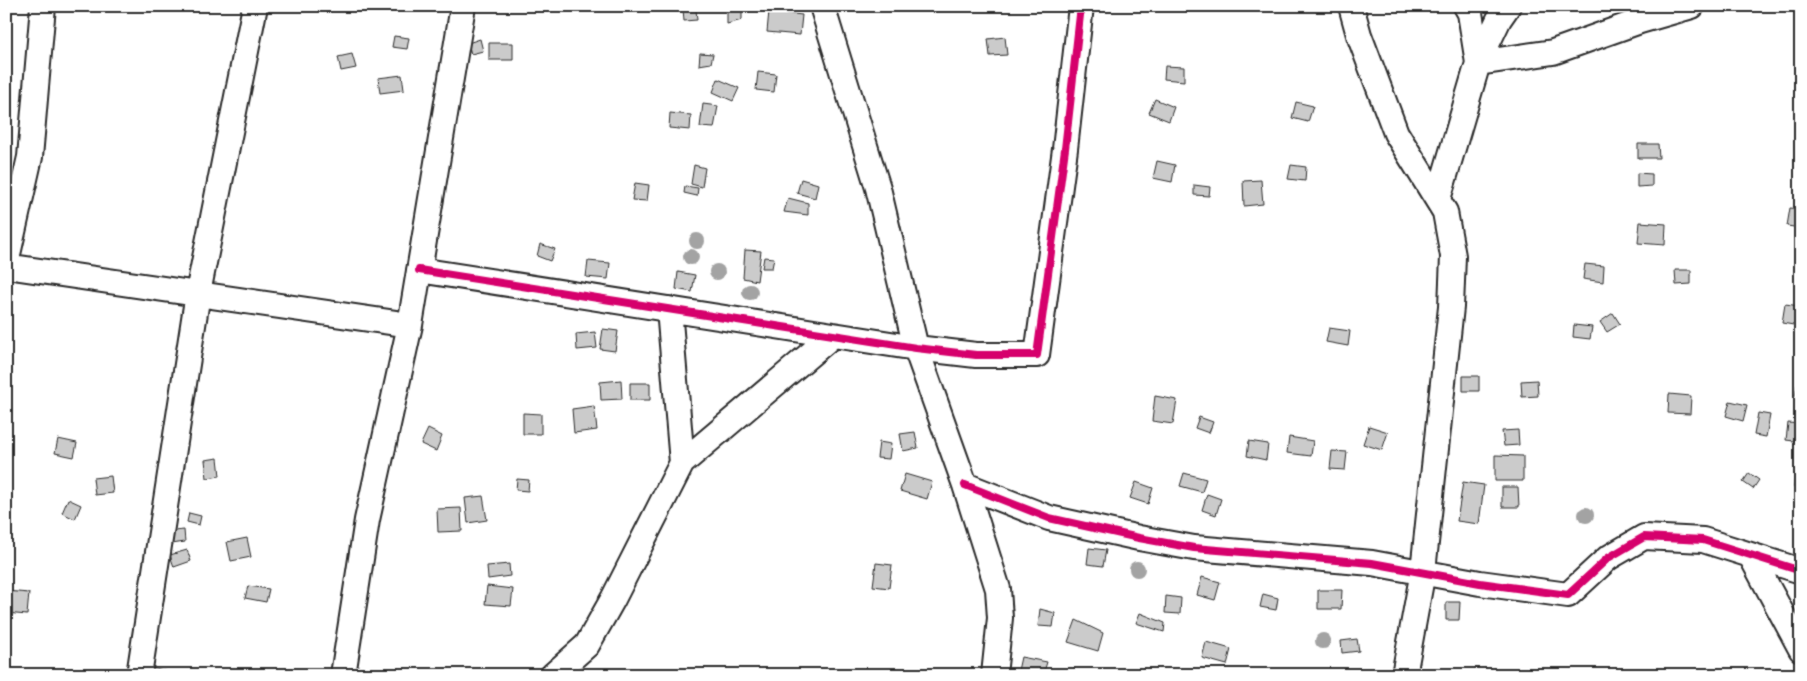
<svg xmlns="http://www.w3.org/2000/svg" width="1807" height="681" font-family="'Shantell Sans',sans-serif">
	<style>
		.building { fill: #cbcbcb; stroke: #2b2b2b }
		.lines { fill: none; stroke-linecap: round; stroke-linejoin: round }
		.street-casing { stroke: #2b2b2b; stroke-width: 28 }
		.street { stroke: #fff; stroke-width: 24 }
		.cycleway-casing { stroke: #fff; stroke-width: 11 }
		.cycleway { stroke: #d6006c; stroke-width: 8 }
		.tree { fill: #a3a3a3 }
	</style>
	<rect width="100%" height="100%" fill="#fff"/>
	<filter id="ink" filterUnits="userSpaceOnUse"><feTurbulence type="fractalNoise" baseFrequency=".02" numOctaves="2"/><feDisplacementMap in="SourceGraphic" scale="10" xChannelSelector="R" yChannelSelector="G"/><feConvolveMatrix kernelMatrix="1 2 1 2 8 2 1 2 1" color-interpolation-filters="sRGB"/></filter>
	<g filter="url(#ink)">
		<path class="building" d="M 727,6 L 742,6 L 742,20 L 727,24 Z
			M 683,9 L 696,9 L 697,20 L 684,21 Z
			M 769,11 L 802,15 L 800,35 L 767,32 Z
			M 394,36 L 409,38 L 407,49 L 392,47 Z
			M 1005,37 L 1007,55 L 990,56 L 988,39 Z
			M 480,39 L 483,51 L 471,54 L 468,43 Z
			M 489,43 L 513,43 L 513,60 L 489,60 Z
			M 700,53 L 713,54 L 711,63 L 699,65 Z
			M 352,54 L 356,68 L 341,71 L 338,57 Z
			M 1165,66 L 1184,67 L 1184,81 L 1164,79 Z
			M 758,72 L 776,74 L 774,92 L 756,90 Z
			M 402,75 L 404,90 L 380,93 L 378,78 Z
			M 718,79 L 739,88 L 733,101 L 713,92 Z
			M 1155,99 L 1174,107 L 1169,121 L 1149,113 Z
			M 1296,102 L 1313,106 L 1308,122 L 1292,118 Z
			M 703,104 L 718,106 L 714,128 L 700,127 Z
			M 670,113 L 691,115 L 690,130 L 669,128 Z
			M 1638,144 L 1658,144 L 1659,158 L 1638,158 Z
			M 1157,161 L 1175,165 L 1172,182 L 1153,178 Z
			M 694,165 L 705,168 L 702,187 L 691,184 Z
			M 1291,165 L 1306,167 L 1305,181 L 1288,179 Z
			M 1637,173 L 1652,174 L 1652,186 L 1637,187 Z
			M 801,179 L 818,184 L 815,198 L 797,193 Z
			M 1261,180 L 1263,204 L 1244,206 L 1243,181 Z
			M 635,183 L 649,185 L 647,201 L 632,200 Z
			M 1194,185 L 1210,187 L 1209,196 L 1194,195 Z
			M 685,186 L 698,188 L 697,196 L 684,193 Z
			M 788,198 L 808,203 L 808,215 L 784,212 Z
			M 1790,208 L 1801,209 L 1801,228 L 1787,226 Z
			M 1640,222 L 1666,224 L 1665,245 L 1638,243 Z
			M 540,244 L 555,249 L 550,261 L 537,256 Z
			M 745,250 L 761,251 L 757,281 L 743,278 Z
			M 764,257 L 774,258 L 772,268 L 762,268 Z
			M 588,261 L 610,263 L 608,279 L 586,277 Z
			M 1585,264 L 1604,266 L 1603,282 L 1583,279 Z
			M 1675,270 L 1691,270 L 1691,284 L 1676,285 Z
			M 678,272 L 695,275 L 692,292 L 676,289 Z
			M 1785,304 L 1801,306 L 1799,326 L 1782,323 Z
			M 1613,313 L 1620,324 L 1607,332 L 1600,322 Z
			M 1574,325 L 1592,327 L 1590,339 L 1573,337 Z
			M 1329,328 L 1350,331 L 1348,346 L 1326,342 Z
			M 603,329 L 618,331 L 615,351 L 600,349 Z
			M 595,332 L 597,348 L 577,350 L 576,334 Z
			M 1463,376 L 1479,376 L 1479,391 L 1463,391 Z
			M 621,380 L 622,399 L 601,400 L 600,382 Z
			M 1537,380 L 1538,396 L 1522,397 L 1521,381 Z
			M 630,383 L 650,383 L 650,400 L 630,400 Z
			M 1797,385 L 1801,385 L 1801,397 L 1795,396 Z
			M 1669,394 L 1691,396 L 1690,414 L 1668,413 Z
			M 1155,396 L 1177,400 L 1173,424 L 1152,421 Z
			M 1730,401 L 1747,405 L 1743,421 L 1726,416 Z
			M 594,406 L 597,430 L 574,433 L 572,409 Z
			M 523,413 L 541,414 L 541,434 L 523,434 Z
			M 1758,413 L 1770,415 L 1766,437 L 1754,435 Z
			M 1199,417 L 1213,422 L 1209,433 L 1195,428 Z
			M 1788,423 L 1801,424 L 1801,442 L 1786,440 Z
			M 1369,426 L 1388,432 L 1382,450 L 1363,444 Z
			M 428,429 L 442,436 L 436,451 L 421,444 Z
			M 1518,430 L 1519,445 L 1504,446 L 1502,431 Z
			M 915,432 L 918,448 L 903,451 L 900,434 Z
			M 1289,437 L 1313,441 L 1311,456 L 1287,453 Z
			M 58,439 L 77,443 L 74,457 L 55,453 Z
			M 1249,441 L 1268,444 L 1266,460 L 1247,456 Z
			M 879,442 L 891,444 L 889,459 L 877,458 Z
			M 1332,451 L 1347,452 L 1345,470 L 1330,469 Z
			M 1495,455 L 1523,456 L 1523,481 L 1495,481 Z
			M 218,458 L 220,476 L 207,478 L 205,460 Z
			M 1184,473 L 1206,479 L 1202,492 L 1180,486 Z
			M 1749,473 L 1759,480 L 1753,489 L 1743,482 Z
			M 1795,473 L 1801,474 L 1801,487 L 1794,487 Z
			M 905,474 L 932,482 L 927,499 L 900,491 Z
			M 111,476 L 113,493 L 95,495 L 93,478 Z
			M 517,479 L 529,480 L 528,491 L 516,490 Z
			M 1136,482 L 1153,488 L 1148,504 L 1130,498 Z
			M 1463,482 L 1484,485 L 1479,524 L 1457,521 Z
			M 1502,487 L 1518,487 L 1519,507 L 1502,507 Z
			M 1207,494 L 1221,499 L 1216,515 L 1202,510 Z
			M 483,496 L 487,520 L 468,523 L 465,498 Z
			M 68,499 L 81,505 L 75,519 L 62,513 Z
			M 461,508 L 462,531 L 438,532 L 437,509 Z
			M 189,513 L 201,516 L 199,525 L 187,522 Z
			M 184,530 L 185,542 L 165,545 L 164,532 Z
			M 247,538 L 251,557 L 231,561 L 227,542 Z
			M 1089,548 L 1106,550 L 1103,566 L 1087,564 Z
			M 187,550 L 191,561 L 174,567 L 170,555 Z
			M 876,563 L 892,565 L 889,588 L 873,586 Z
			M 509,564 L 510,576 L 488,579 L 487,566 Z
			M 1202,577 L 1220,582 L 1215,600 L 1197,595 Z
			M 248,586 L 269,589 L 266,602 L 245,598 Z
			M 487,586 L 513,589 L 511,606 L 485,604 Z
			M 1318,590 L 1342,590 L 1341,609 L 1318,609 Z
			M 6,591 L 29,593 L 27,615 L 6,613 Z
			M 1263,594 L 1278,598 L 1276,610 L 1260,607 Z
			M 1166,596 L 1181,598 L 1180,614 L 1165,613 Z
			M 1446,602 L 1460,602 L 1459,620 L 1446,620 Z
			M 1040,609 L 1055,613 L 1053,627 L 1038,626 Z
			M 1140,613 L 1165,623 L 1164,632 L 1136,623 Z
			M 1076,620 L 1103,633 L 1098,651 L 1068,642 Z
			M 1357,639 L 1359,651 L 1342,653 L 1341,641 Z
			M 1206,642 L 1231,649 L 1227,665 L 1202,658 Z
			M 1021,657 L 1047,662 L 1043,675 L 1017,675 Z
			M 146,667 L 169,672 L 169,675 L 144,675 Z
			M 918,670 L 918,675 L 903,675 L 903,671 Z"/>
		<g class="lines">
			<g class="street-casing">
				<path id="street" d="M 822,6 L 878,188 L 916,348 L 965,485 L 998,589 L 1000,618 L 994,675
					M 1351,6 L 1359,35 L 1396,133 L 1445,212 L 1453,256 L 1451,307 L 1423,571 L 1404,675
					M 1466,6 L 1470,13 L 1478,63
					M 1478,63 L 1553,52 L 1640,21 L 1692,6
					M 1438,199 L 1478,63 L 1499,19 L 1508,6
					M 6,263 L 30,157 L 43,6
					M 6,266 L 410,325
					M 419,270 L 916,348 L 976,355 L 1037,355 L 1065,149 L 1081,6
					M 669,309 L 682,463
					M 965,485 L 1049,518 L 1139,538 L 1194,548 L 1372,563 L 1480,583 L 1568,595 L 1608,558 L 1644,537 L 1703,540 L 1801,571
					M 1751,556 L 1801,649
					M 139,675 L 198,293 L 255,6
					M 343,675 L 367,520 L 410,325 L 463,6
					M 553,675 L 587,645 L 613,599 L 682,463 L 833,335"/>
			</g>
			<use href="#street" class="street"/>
			<g class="cycleway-casing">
				<path id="cycleway" d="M 419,270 L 916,348 L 976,355 L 1037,355 L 1065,149 L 1081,6
					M 965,485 L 1049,518 L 1139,538 L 1194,548 L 1372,563 L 1480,583 L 1568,595 L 1608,558 L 1644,537 L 1703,540 L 1801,571"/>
			</g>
			<use href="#cycleway" class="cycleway"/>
		</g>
		<g class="tree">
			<circle cx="697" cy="241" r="8"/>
			<circle cx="691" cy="257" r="8"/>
			<circle cx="717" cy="272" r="8"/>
			<circle cx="750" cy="292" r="8"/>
			<circle cx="1586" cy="515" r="8"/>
			<circle cx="1137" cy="569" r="8"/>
			<circle cx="1323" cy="641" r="8"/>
		</g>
	</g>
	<rect width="1807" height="681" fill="none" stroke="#fff" stroke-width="25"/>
	<rect x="12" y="12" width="1782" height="656" fill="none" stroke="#2b2b2b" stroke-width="2" filter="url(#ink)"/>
</svg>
